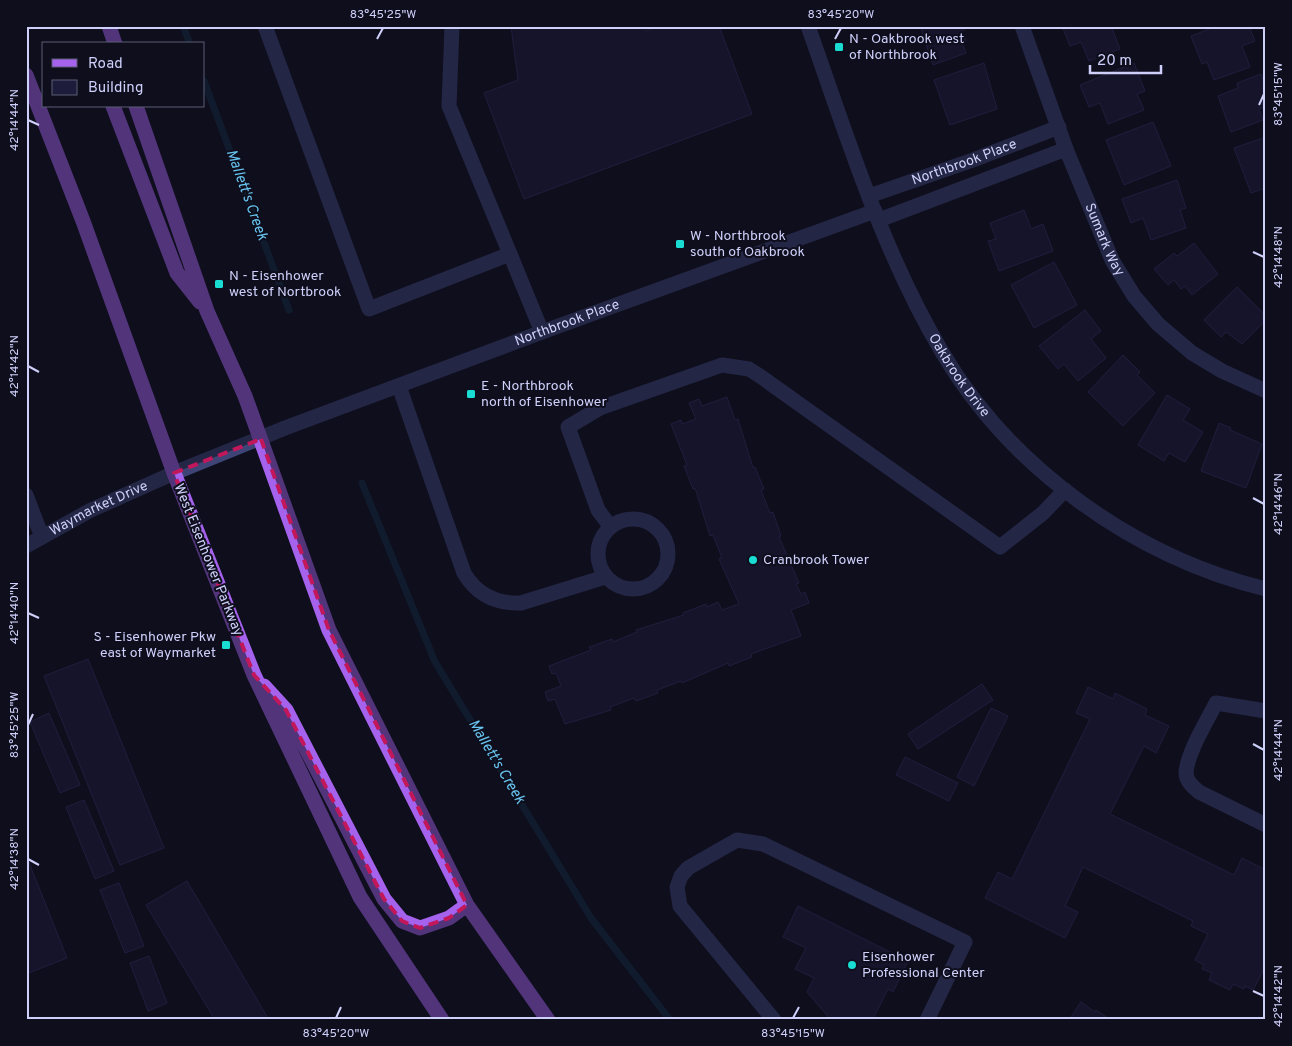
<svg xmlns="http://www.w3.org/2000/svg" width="1292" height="1046" font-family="Overpass,sans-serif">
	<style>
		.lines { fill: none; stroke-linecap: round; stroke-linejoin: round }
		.stream { stroke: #132c41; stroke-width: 7 }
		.building { fill: #1e1c3b; stroke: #333165 }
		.minor { stroke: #3e4476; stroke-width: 15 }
		.major { stroke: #a562ed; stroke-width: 15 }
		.marked { fill: none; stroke: #c2185b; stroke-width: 4; stroke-dasharray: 10 6; stroke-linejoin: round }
		.ticks { fill: none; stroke: #cfd0fa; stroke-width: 2 }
		.poi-dot { fill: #19dcd2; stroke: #0e0e1d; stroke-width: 2 }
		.labels { text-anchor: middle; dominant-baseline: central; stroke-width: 4; stroke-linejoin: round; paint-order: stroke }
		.poi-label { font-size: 14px; fill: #cfd0fa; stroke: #0e0e1d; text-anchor: start }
		.street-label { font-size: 14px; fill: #cfd0fa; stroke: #0e0e1d }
		.water-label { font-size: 15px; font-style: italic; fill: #68c4ee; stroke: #0e0e1d }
		.neatline { fill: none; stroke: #cfd0fa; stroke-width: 2 }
		.ticks-label { font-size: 12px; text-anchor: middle; fill: #cfd0fa }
	</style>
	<rect width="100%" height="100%" fill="#0e0e1d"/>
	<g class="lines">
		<path class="stream" d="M 183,26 L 190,44
			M 204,81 L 289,310
			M 362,483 L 435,662 L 591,918 L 670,1020"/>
	</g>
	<path class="building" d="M 511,26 L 645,26 L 646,31 L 658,26 L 719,26 L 752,114 L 524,199 L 484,93 L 518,80 Z
		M 920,26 L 970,26 L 962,31 L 966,41 L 962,42 L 966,53 L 933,65 Z
		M 1062,26 L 1111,26 L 1120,49 L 1089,61 L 1081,42 L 1070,46 Z
		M 1217,26 L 1249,26 L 1255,41 L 1242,46 L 1250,67 L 1214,80 L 1207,62 L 1202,64 L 1191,36 Z
		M 984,63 L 997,109 L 950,125 L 934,80 Z
		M 1134,63 L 1145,91 L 1137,94 L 1144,110 L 1108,124 L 1100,103 L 1089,107 L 1080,85 Z
		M 1261,74 L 1266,86 L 1266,97 L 1261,99 L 1264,107 L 1259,109 L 1263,120 L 1231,132 L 1218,96 L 1238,88 L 1237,83 Z
		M 1153,122 L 1171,166 L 1124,185 L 1106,140 Z
		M 1266,137 L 1266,188 L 1251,193 L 1234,148 Z
		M 1177,180 L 1186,208 L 1180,210 L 1186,228 L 1151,240 L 1143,218 L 1131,223 L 1122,199 Z
		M 1024,210 L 1031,229 L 1043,224 L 1053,251 L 999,271 L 988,241 L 996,239 L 990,223 Z
		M 1194,243 L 1218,274 L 1192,295 L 1185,286 L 1181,289 L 1174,280 L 1168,285 L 1154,269 L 1174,253 L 1177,256 Z
		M 1054,262 L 1077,305 L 1034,328 L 1011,285 Z
		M 1237,287 L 1266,316 L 1266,320 L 1242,344 L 1226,332 L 1221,337 L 1204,320 Z
		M 1085,310 L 1101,331 L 1091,339 L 1106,358 L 1078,381 L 1064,364 L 1058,369 L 1039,346 Z
		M 1123,355 L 1140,372 L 1137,375 L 1155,393 L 1123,426 L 1088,392 Z
		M 1167,395 L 1190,409 L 1183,420 L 1203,432 L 1185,462 L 1169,453 L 1164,461 L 1138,445 Z
		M 727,397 L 735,420 L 738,419 L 753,468 L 755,467 L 764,489 L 761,490 L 770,513 L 773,512 L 781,536 L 779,537 L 799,583 L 796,584 L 801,594 L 805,592 L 809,603 L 791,610 L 801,636 L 751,654 L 752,657 L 729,666 L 728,663 L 682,683 L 681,681 L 657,690 L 658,693 L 636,701 L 634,698 L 610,707 L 611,710 L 565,724 L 555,699 L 548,701 L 545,692 L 561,686 L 556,673 L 552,674 L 549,666 L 591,650 L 589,647 L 612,639 L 613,642 L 637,632 L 636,630 L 684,615 L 683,613 L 706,604 L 707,607 L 718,602 L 722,610 L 739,604 L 719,559 L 722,558 L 713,535 L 710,536 L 695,488 L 693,489 L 684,466 L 687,465 L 671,424 L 681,420 L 682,424 L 696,419 L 689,403 L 699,399 L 702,406 Z
		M 1219,423 L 1231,428 L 1230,430 L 1262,444 L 1246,488 L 1201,471 Z
		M 88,659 L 164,848 L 120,865 L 44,676 Z
		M 982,684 L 993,700 L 918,749 L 908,734 Z
		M 1088,687 L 1113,699 L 1115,693 L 1147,709 L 1145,715 L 1169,726 L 1156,753 L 1144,746 L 1110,814 L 1234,875 L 1242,858 L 1266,870 L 1266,965 L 1253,990 L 1245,986 L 1244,989 L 1233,984 L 1230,990 L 1209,980 L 1212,973 L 1202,969 L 1204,965 L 1195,960 L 1208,934 L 1191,926 L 1193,921 L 1083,867 L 1065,906 L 1078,912 L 1065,938 L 985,898 L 998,872 L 1012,879 L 1090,719 L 1076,713 Z
		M 991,708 L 1008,716 L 974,786 L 957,777 Z
		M 49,713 L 80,785 L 60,793 L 30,722 Z
		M 905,757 L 958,783 L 949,801 L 896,775 Z
		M 84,800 L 114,871 L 95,879 L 66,807 Z
		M 26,855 L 67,958 L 26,974 Z
		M 187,881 L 269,1020 L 215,1020 L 146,905 Z
		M 119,883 L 144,946 L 125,953 L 100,890 Z
		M 798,906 L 908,961 L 893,992 L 888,989 L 874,1017 L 876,1020 L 831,1020 L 807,992 L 814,978 L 795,969 L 806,948 L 783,937 Z
		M 149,956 L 167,1003 L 148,1011 L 130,963 Z
		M 1081,1002 L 1095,1012 L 1096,1010 L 1111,1020 L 1069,1020 Z"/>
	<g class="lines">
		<g class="minor">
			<path d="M 265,26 L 369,309 L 510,254 L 542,332"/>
			<path d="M 452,26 L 449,106 L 510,254"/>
			<path id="s1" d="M 808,26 C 847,136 882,251 942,352 C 1011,469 1135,557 1266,589"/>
			<path id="s2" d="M 1022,26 L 1066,149 L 1112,260 L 1134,296 L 1158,324 L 1192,353 L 1222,371 L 1266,391"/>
			<path id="s3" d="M 869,196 L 973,160 L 1059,127"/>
			<path d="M 879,220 L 1066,149"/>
			<path d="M 399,386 L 464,573 C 477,595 496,604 521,603 L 605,577"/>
			<path d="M 26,495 L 42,537"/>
			<circle cx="633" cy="554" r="35"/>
			<path d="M 610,526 L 598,510 L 568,427 L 600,408 L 722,365 L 749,369 L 760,376 L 1000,547 L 1043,513 L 1065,490"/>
			<path id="s4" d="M 26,546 L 91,510 L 174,473 L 285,428 L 542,332 L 875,211"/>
			<path d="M 1266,711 L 1216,703 C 1207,721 1187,753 1186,773 C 1186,781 1193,787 1199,792 L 1266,825"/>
			<path d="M 774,1020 L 680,906 L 677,887 L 681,876 L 688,868 L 737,840 L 763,844 L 965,942 L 927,1020"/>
		</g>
		<path class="major" d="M 109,26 L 115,44
			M 26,75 L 83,221 L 174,473 L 254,675 L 360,897 L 442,1020
			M 113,106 L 177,273 L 200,302
			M 136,106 L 207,311 L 245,396 L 329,630 L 467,905 L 548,1020
			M 264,686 L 286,710 L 384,899 L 402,921 L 420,928 L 449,918 L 467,905"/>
	</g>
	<path d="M0 0H1292V1046H0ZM 261,439 L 329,630 L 467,905 L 449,918 L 420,928 L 402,921 L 384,899 L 286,710 L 254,675 L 174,473 Z" fill="#0e0e1d" fill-opacity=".55" fill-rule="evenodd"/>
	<path class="marked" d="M 261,439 L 329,630 L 467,905 L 449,918 L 420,928 L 402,921 L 384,899 L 286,710 L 254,675 L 174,473 Z"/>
	<path class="ticks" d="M 377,39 L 383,28M 835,39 L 841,28M 1259,105 L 1264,94M 28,120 L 39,125M 1253,252 L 1264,257M 28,366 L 39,372M 1253,498 L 1264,504M 28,613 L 39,618M 28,725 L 33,714M 1253,744 L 1264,750M 28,859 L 39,865M 1253,991 L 1264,996M 336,1018 L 341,1007M 793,1018 L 799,1007"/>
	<g class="poi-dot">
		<rect x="834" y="42" width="10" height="10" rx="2.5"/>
		<rect x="675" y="239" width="10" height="10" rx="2.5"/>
		<rect x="214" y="279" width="10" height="10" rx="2.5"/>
		<rect x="466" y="389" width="10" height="10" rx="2.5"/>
		<circle cx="753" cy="560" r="5"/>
		<rect x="221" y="640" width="10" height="10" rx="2.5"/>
		<circle cx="852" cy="965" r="5"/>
	</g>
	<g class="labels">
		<g class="poi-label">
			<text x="849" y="39">N - Oakbrook west<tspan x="849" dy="16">of Northbrook</tspan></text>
			<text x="690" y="236">W - Northbrook<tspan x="690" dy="16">south of Oakbrook</tspan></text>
			<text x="229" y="276">N - Eisenhower<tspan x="229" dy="16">west of Nortbrook</tspan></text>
			<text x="481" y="386">E - Northbrook<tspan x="481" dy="16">north of Eisenhower</tspan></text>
			<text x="763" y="560">Cranbrook Tower</text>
			<text x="216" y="637" text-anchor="end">S - Eisenhower Pkw<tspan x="216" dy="16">east of Waymarket</tspan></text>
			<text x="862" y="957">Eisenhower<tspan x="862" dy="16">Professional Center</tspan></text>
		</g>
		<g class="street-label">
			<text stroke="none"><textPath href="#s3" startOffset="101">Northbrook Place</textPath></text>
			<text stroke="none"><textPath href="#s2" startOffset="229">Sumark Way</textPath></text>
			<text stroke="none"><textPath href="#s4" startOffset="586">Northbrook Place</textPath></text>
			<text stroke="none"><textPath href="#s1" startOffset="382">Oakbrook Drive</textPath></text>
			<text stroke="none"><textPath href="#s4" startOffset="82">Waymarket Drive</textPath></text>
			<text transform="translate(208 560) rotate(68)">West Eisenhower Parkway</text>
		</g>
		<g class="water-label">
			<text transform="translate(246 195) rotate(70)">Mallett's Creek</text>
			<text transform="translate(496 762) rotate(59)">Mallett's Creek</text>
		</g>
	</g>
	<rect width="1292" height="1046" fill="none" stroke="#0e0e1d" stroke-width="55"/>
	<rect x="42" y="42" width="162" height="65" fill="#0e0e1d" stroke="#5b5c75"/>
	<rect x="52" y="59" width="25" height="8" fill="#a562ed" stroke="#5b5c75"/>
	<text x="88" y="68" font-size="15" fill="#cfd0fa">Road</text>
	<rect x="52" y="80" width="25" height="15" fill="#1e1c3b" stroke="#5b5c75"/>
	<text x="88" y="92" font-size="15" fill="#cfd0fa">Building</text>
	<path d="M1090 65v8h71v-8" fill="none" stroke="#cfd0fa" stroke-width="2.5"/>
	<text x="1097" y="65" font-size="15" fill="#cfd0fa" stroke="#0e0e1d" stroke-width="4" paint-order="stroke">20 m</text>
	<rect x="28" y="28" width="1236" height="990" class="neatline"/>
	<g class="ticks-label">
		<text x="383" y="18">83°45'25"W</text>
		<text x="841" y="18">83°45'20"W</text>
		<text transform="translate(1278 94) rotate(-90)" y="4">83°45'15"W</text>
		<text transform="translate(14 120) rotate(-90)" y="4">42°14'44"N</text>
		<text transform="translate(1278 257) rotate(-90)" y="4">42°14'48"N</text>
		<text transform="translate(14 366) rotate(-90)" y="4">42°14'42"N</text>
		<text transform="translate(1278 504) rotate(-90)" y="4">42°14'46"N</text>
		<text transform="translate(14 613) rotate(-90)" y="4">42°14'40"N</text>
		<text transform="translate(14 725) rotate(-90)" y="4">83°45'25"W</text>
		<text transform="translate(1278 750) rotate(-90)" y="4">42°14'44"N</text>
		<text transform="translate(14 859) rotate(-90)" y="4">42°14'38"N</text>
		<text transform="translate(1278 996) rotate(-90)" y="4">42°14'42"N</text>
		<text x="336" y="1037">83°45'20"W</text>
		<text x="793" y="1037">83°45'15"W</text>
	</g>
</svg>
